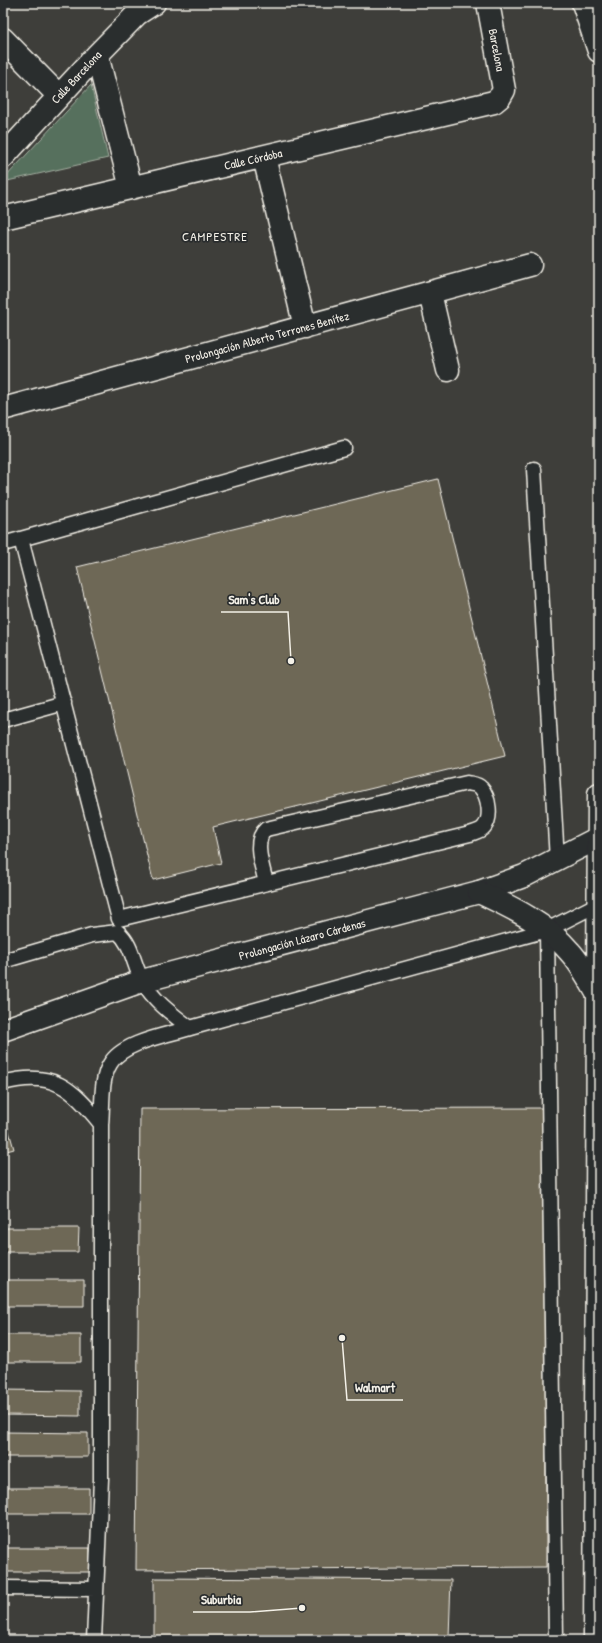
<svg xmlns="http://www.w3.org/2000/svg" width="602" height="1643" font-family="'Patrick Hand',sans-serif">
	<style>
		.green { fill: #566f5d; stroke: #a5b0a2 }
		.building { fill: #6e6757; stroke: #f4f1e8 }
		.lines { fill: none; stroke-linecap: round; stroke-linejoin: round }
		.service-casing { stroke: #f4f1e8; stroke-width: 17 }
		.minor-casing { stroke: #f4f1e8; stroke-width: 25 }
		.secondary-casing { stroke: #f4f1e8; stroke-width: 25 }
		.primary-casing { stroke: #f4f1e8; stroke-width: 25 }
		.service { stroke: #2a2d2e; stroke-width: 14 }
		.minor { stroke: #2a2d2e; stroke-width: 22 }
		.secondary { stroke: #2a2d2e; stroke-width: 22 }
		.primary { stroke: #2a2d2e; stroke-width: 22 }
		.labels { text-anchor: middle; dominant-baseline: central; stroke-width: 3.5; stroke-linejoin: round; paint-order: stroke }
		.street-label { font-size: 12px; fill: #f4f1e8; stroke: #2a2d2e }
		.neighbourhood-label { font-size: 13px; letter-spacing: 1px; fill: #f4f1e8; stroke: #2a2d2e }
		.leader { fill: none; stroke: #f4f1e8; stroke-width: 1.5 }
		.callout-dot { fill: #f4f1e8; stroke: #2a2d2e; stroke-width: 1.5 }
		.callout-label { font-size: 13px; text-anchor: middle; font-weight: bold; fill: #f4f1e8; stroke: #2a2d2e; stroke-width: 3.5; stroke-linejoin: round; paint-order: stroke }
	</style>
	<rect width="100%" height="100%" fill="#3e3e3a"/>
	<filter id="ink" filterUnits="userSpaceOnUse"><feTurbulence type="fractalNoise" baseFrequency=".025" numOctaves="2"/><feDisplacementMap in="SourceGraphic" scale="8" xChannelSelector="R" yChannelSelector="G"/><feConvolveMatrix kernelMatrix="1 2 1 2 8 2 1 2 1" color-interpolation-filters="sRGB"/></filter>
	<g filter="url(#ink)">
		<path class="green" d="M 91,85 L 108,158 L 3,182 L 3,180 Z"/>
		<path class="building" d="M 438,479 L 505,756 L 213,827 L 221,863 L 153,880 L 77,567 Z
			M 546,1108 L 546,1567 L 136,1570 L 140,1109 Z
			M 3,1110 L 14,1149 L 3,1152 Z
			M 3,1228 L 79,1228 L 78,1252 L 3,1252 Z
			M 3,1280 L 84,1280 L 84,1306 L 3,1306 Z
			M 3,1335 L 81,1335 L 81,1362 L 3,1362 Z
			M 3,1390 L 80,1391 L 80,1416 L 3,1415 Z
			M 3,1432 L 88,1433 L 88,1457 L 3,1457 Z
			M 3,1488 L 89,1488 L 89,1514 L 3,1514 Z
			M 3,1548 L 90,1548 L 90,1572 L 3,1572 Z
			M 154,1578 L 451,1580 L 449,1637 L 484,1638 L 484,1640 L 154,1640 Z"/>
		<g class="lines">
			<g class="service-casing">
				<path id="service" d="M 534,469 L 557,860
					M 21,539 L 119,919 L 470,834 C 475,832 481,831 484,827 C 492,818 489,797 481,788 C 478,784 472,784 467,783 L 266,829 C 252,841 263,868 266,883
					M 3,544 L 344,448
					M 3,720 L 64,703
					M 547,930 L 556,1640
					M 3,961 L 92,935 L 118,932 C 133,945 133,965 143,982 C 154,1001 172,1014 190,1028
					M 3,1083 C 53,1070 71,1087 101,1124
					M 3,1588 L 96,1589
					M 94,1640 L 101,1479 L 101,1124 C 103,1106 100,1080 110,1064 C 122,1042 167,1035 190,1028 L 547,930 L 598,904"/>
			</g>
			<g class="minor-casing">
				<path id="minor" d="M 3,39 L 59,96
					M 97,55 L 131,188
					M 3,157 L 97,55 L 137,14 L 154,3
					M 264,157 L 305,327
					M 3,218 L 494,102 L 500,97 L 504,90 L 488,3
					M 430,293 L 448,370
					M 3,409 L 530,265"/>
			</g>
			<g class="secondary-casing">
				<path id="secondary" d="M 3,1030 L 142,981 L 479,892 L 524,876 L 598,838"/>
			</g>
			<g class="primary-casing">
				<path id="primary" d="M 583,3 L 599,51
					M 479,892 C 511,907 547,924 570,952 C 581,964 589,979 597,993
					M 595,1640 L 599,794"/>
			</g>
			<use href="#service" class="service"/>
			<use href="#minor" class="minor"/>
			<use href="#secondary" class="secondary"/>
			<use href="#primary" class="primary"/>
		</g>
	</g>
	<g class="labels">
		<g class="street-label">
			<text transform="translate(497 50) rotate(79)">Barcelona</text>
			<text transform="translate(76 77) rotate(-47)">Calle Barcelona</text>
			<text transform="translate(253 159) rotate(-13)">Calle Córdoba</text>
			<text transform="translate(267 337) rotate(-15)">Prolongación Alberto Terrones Benítez</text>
			<text transform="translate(302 939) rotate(-15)">Prolongación Lázaro Cárdenas</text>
		</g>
		<g class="neighbourhood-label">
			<text x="215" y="236">CAMPESTRE</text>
		</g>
	</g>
	<path class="leader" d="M291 661L288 612H221M342 1338L347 1400H403M302 1608L250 1612H193"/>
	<g class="callout-dot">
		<circle cx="291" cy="661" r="4"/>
		<circle cx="342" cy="1338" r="4"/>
		<circle cx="302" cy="1608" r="4"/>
	</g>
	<g class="callout-label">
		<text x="254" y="604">Sam's Club</text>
		<text x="375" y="1392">Walmart</text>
		<text x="221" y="1604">Suburbia</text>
	</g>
	<rect width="602" height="1643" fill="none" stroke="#2a2d2e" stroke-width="16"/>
	<rect x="8" y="8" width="586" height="1627" fill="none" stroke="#f4f1e8" stroke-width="1.5" filter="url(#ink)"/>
</svg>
